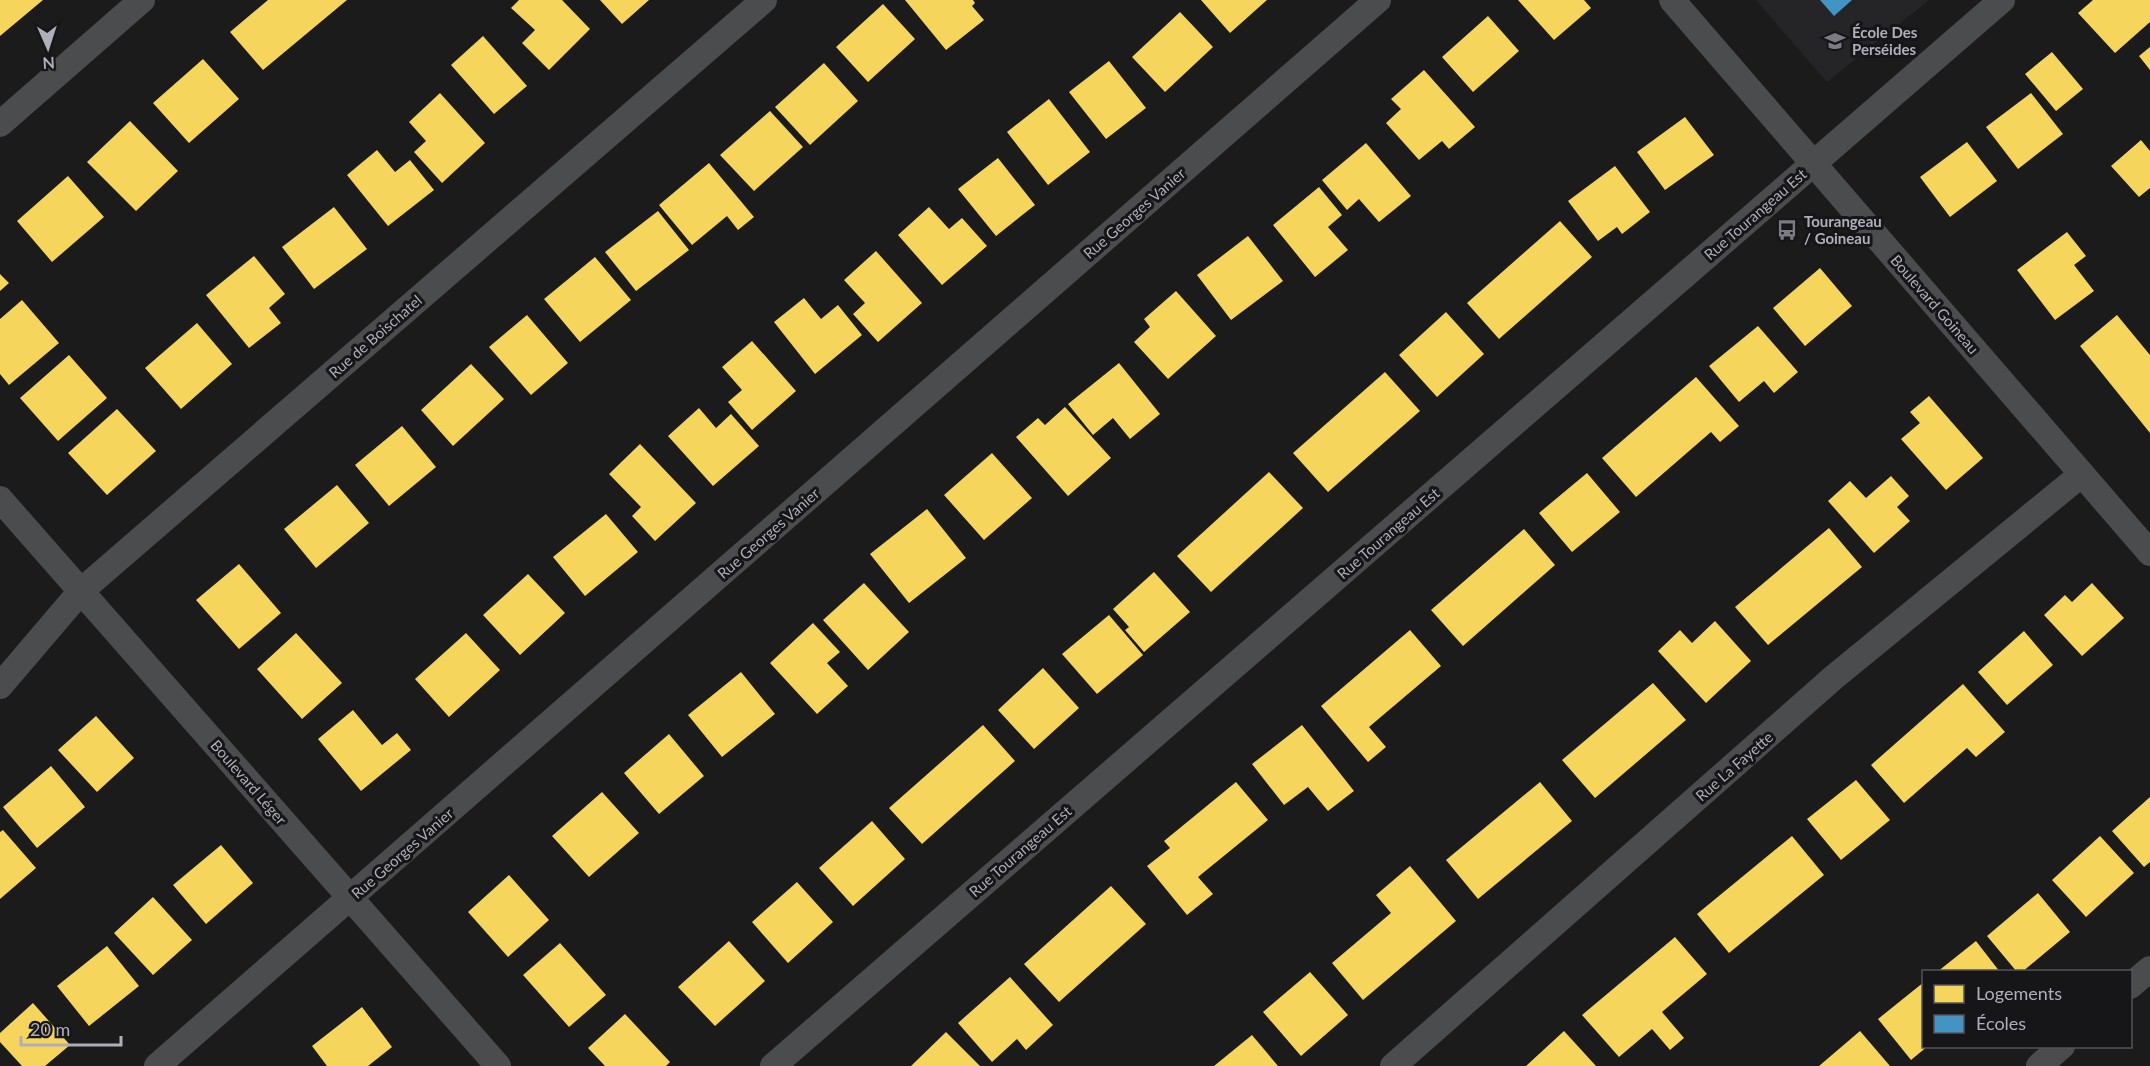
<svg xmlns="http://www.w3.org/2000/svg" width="2150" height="1066" font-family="Lato,sans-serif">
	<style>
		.built { fill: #252527 }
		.homes { fill: #f6d55c }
		.schools { fill: #4393c3 }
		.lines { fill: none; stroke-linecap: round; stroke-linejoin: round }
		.street { stroke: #4b4c4e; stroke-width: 26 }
		.labels { text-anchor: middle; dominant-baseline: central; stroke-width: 6; stroke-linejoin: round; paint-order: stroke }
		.poi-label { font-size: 15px; font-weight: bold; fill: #aeafbb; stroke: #161517; text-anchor: start }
		.street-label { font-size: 15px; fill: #aeafbb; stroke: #161517 }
	</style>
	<rect width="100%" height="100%" fill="#1b1b1b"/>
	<path class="built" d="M 1756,0 L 1929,0 L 1827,82 Z"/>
	<path class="homes" d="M 0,0 L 43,0 L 0,36 Z
		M 268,0 L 347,0 L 263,70 L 230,32 Z
		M 519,0 L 562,0 L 590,29 L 549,70 L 522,43 L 535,30 L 511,8 Z
		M 600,0 L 649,0 L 622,24 Z
		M 905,0 L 973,0 L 975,3 L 972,6 L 984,20 L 946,50 Z
		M 1201,0 L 1267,0 L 1230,33 Z
		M 1518,0 L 1584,0 L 1591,8 L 1554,40 Z
		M 2093,0 L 2150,0 L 2150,22 L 2115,53 L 2078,13 Z
		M 883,4 L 915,39 L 868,82 L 836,47 Z
		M 1180,12 L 1213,47 L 1165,92 L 1132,57 Z
		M 1488,16 L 1519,51 L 1473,92 L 1442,57 Z
		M 483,36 L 527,86 L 494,114 L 451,65 Z
		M 2150,47 L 2150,70 L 2139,56 Z
		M 2052,52 L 2083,89 L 2056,111 L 2025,74 Z
		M 203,59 L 239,99 L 189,143 L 153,103 Z
		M 1109,61 L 1146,108 L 1106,139 L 1069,92 Z
		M 824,63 L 858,101 L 810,145 L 775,107 Z
		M 1424,70 L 1475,127 L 1449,149 L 1442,141 L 1419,160 L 1386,123 L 1401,109 L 1391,99 Z
		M 440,93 L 485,143 L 442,183 L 414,152 L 426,141 L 409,122 Z
		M 2031,93 L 2063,134 L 2018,169 L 1986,127 Z
		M 1049,99 L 1090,152 L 1048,185 L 1007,132 Z
		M 770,111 L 803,147 L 754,191 L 720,155 Z
		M 1685,117 L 1714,155 L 1665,190 L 1637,152 Z
		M 130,121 L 178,171 L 136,211 L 87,162 Z
		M 2141,140 L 2150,151 L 2150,188 L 2139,197 L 2111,166 Z
		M 1967,142 L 1997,181 L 1950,217 L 1920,177 Z
		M 1366,143 L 1411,196 L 1379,222 L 1359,199 L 1347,210 L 1322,180 Z
		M 377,150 L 395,172 L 410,160 L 434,190 L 388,226 L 347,175 Z
		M 998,158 L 1035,205 L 996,236 L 958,189 Z
		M 709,163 L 754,217 L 738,230 L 727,216 L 692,245 L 659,205 Z
		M 1615,166 L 1650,212 L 1622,234 L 1617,227 L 1598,241 L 1568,201 Z
		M 68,176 L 104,217 L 52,262 L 17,221 Z
		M 1319,187 L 1342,215 L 1328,227 L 1348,250 L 1315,277 L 1273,225 Z
		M 334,207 L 367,249 L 314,289 L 282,247 Z
		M 929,207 L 949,229 L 962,218 L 987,246 L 942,285 L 898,235 Z
		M 658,211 L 689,250 L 636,291 L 605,252 Z
		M 1560,221 L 1592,257 L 1499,339 L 1467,303 Z
		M 2067,232 L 2086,256 L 2074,265 L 2094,291 L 2055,320 L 2017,270 Z
		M 1248,236 L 1283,281 L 1231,320 L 1197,275 Z
		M 876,251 L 922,303 L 878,342 L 853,314 L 865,303 L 844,280 Z
		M 254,256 L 285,294 L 269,308 L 281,323 L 249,348 L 206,295 Z
		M 595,257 L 631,300 L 580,342 L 544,299 Z
		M 1820,268 L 1852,306 L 1805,346 L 1773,308 Z
		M 0,274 L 9,283 L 0,291 Z
		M 1176,291 L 1216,336 L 1168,379 L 1134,342 L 1150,327 L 1144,319 Z
		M 804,298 L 821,319 L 838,305 L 862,335 L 815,374 L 774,322 Z
		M 22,300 L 59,343 L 9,385 L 0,374 L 0,319 Z
		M 1446,312 L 1484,354 L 1437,397 L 1399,355 Z
		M 527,315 L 568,363 L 531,395 L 489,347 Z
		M 2117,315 L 2150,355 L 2150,433 L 2080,346 Z
		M 197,323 L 232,364 L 181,409 L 145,368 Z
		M 1758,326 L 1798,372 L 1774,393 L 1764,381 L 1739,402 L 1709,366 Z
		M 752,341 L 796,391 L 752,430 L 728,402 L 742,390 L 722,367 Z
		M 69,355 L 107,398 L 58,441 L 20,398 Z
		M 1119,363 L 1160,414 L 1130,439 L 1113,418 L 1093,435 L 1068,404 Z
		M 471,364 L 504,399 L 453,446 L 421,410 Z
		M 1385,372 L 1420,411 L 1328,492 L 1293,453 Z
		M 1696,377 L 1739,426 L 1720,442 L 1711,432 L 1636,497 L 1602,458 Z
		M 1929,396 L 1983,458 L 1946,490 L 1901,439 L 1920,423 L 1910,412 Z
		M 1065,407 L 1111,458 L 1068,496 L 1016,437 L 1038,418 L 1045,425 Z
		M 699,408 L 716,428 L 731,414 L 759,446 L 713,486 L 668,436 Z
		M 117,409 L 156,451 L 107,495 L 68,453 Z
		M 402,426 L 436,467 L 389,506 L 355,465 Z
		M 640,444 L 696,503 L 655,541 L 632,516 L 641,507 L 609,474 Z
		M 992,453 L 1032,498 L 984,540 L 944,495 Z
		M 1269,472 L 1303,508 L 1211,592 L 1177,556 Z
		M 1587,473 L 1620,512 L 1572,552 L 1539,513 Z
		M 1891,476 L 1909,496 L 1897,507 L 1910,521 L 1874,553 L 1828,501 L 1850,481 L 1866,498 Z
		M 337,485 L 369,523 L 316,568 L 284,529 Z
		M 927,509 L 966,558 L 909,603 L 870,554 Z
		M 606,514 L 638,552 L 585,596 L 553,557 Z
		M 1829,528 L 1862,567 L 1768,645 L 1735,607 Z
		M 1524,529 L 1555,565 L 1463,646 L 1431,610 Z
		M 239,564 L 281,613 L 239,649 L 196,600 Z
		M 1154,572 L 1190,612 L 1144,652 L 1125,630 L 1129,627 L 1113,609 Z
		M 528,574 L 565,613 L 520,655 L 483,615 Z
		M 864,583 L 909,632 L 868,670 L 823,620 Z
		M 2092,583 L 2124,618 L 2082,656 L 2044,615 L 2065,595 L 2072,602 Z
		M 1109,615 L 1143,655 L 1097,694 L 1062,654 Z
		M 1715,621 L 1751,661 L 1706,703 L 1658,651 L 1680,630 L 1692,643 Z
		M 813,623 L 840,652 L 827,663 L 848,686 L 817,714 L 770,663 Z
		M 1410,630 L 1441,666 L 1369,727 L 1386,747 L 1368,762 L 1321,706 Z
		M 2024,631 L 2053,665 L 2007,705 L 1978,672 Z
		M 296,633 L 342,683 L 302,719 L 257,669 Z
		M 466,633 L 500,670 L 449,717 L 415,679 Z
		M 1043,668 L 1079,708 L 1034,749 L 998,710 Z
		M 741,672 L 775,714 L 722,757 L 688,715 Z
		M 1653,683 L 1686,720 L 1595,798 L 1562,760 Z
		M 1963,684 L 2005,732 L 1976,757 L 1967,748 L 1904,803 L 1871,765 Z
		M 353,710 L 382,745 L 397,733 L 411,750 L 361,791 L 318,739 Z
		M 96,716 L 134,758 L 97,792 L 58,750 Z
		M 983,725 L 1015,761 L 922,844 L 889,808 Z
		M 1302,725 L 1354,791 L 1328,811 L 1308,787 L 1284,805 L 1252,764 Z
		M 669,734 L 704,776 L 659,814 L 624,773 Z
		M 51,766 L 85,807 L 37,848 L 3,807 Z
		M 1856,780 L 1890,820 L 1841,860 L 1807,819 Z
		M 1236,782 L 1268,820 L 1198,877 L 1213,894 L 1187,915 L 1147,866 L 1170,848 L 1164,841 Z
		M 1540,782 L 1572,821 L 1478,899 L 1446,860 Z
		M 602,792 L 639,833 L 589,877 L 552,836 Z
		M 2150,797 L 2150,862 L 2144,867 L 2112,831 Z
		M 872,821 L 905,859 L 853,906 L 819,868 Z
		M 3,830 L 36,868 L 0,899 L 0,832 Z
		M 1792,836 L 1824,875 L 1729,953 L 1697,914 Z
		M 2100,836 L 2134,873 L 2086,917 L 2052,880 Z
		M 221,845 L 253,883 L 206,924 L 173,885 Z
		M 1410,866 L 1456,921 L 1363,1000 L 1332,963 L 1391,913 L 1376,895 Z
		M 509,875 L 549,920 L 508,957 L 468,912 Z
		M 797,882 L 833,922 L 788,963 L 752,922 Z
		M 1111,886 L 1146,924 L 1059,1002 L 1024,964 Z
		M 2038,893 L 2070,932 L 2022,972 L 2017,972 L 1987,936 Z
		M 153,897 L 192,940 L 153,975 L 114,933 Z
		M 1675,937 L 1707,974 L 1662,1012 L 1684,1038 L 1670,1050 L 1652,1029 L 1619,1057 L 1582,1015 Z
		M 729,941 L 765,981 L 715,1026 L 678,987 Z
		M 1976,941 L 2000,972 L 1937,972 Z
		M 560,943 L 606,995 L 569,1027 L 523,975 Z
		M 107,946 L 139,986 L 89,1026 L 57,986 Z
		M 1310,972 L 1348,1015 L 1301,1056 L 1263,1012 Z
		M 1010,977 L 1053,1025 L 1026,1050 L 1017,1039 L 992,1062 L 958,1023 Z
		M 1924,982 L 1924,1046 L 1928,1046 L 1911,1060 L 1878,1019 Z
		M 33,1003 L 70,1045 L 45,1066 L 22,1066 L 0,1042 L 0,1033 Z
		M 362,1007 L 392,1047 L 368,1066 L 327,1066 L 312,1046 Z
		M 625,1014 L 670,1062 L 666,1066 L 605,1066 L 588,1048 Z
		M 1564,1031 L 1596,1066 L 1526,1066 Z
		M 1860,1031 L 1890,1066 L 1819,1066 Z
		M 946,1032 L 980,1066 L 911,1066 Z
		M 1252,1035 L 1278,1066 L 1214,1066 Z"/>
	<path class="schools" d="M 1820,0 L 1852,0 L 1834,16 Z"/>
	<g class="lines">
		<path class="street" d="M 1672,0 L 2150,553
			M 0,124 L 142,0
			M 0,499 L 498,1066
			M 0,686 L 81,591 L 764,0
			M 2130,986 L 2150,969
			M 157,1066 L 1378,0
			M 773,1066 L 2002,0
			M 1393,1066 L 1833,678 L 2082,474
			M 2039,1066 L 2062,1046"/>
	</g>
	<defs>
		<g id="school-bare" transform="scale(1.62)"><path d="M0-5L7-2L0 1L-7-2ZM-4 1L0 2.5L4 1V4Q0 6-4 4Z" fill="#7b7b83" stroke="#161517" stroke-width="2.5" paint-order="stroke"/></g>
		<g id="bus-bare" transform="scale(1.62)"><path d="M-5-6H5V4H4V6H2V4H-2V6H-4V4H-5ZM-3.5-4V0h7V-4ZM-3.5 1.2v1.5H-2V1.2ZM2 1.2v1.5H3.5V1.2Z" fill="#7b7b83" stroke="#161517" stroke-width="2.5" paint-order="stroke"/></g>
	</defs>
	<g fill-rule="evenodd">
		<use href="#school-bare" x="1835" y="41"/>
		<use href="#bus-bare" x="1787" y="230"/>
	</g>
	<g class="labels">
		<g class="poi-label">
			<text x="1852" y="32">École Des<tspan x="1852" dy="17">Perséides</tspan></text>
			<text x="1804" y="221">Tourangeau<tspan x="1804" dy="17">/ Goineau</tspan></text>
		</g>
		<g class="street-label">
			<text transform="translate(1134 213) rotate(-41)">Rue Georges Vanier</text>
			<text transform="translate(1755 214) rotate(-41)">Rue Tourangeau Est</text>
			<text transform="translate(1935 304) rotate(49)">Boulevard Goineau</text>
			<text transform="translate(375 336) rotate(-41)">Rue de Boischatel</text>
			<text transform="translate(768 533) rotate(-41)">Rue Georges Vanier</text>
			<text transform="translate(1388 533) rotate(-41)">Rue Tourangeau Est</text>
			<text transform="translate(1734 766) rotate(-41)">Rue La Fayette</text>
			<text transform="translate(249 782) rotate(49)">Boulevard Léger</text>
			<text transform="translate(1020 851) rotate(-41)">Rue Tourangeau Est</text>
			<text transform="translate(402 853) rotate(-41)">Rue Georges Vanier</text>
		</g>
	</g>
	<rect x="1922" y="970" width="210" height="78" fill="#161517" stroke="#535359" stroke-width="1.5"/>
	<rect x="1934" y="985" width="30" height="18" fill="#f6d55c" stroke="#535359" stroke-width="1.5"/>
	<text x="1976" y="1000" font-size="18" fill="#aeafbb">Logements</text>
	<rect x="1934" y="1015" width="30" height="18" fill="#4393c3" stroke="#535359" stroke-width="1.5"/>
	<text x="1976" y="1030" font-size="18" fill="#aeafbb">Écoles</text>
	<g transform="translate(48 48) rotate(177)" stroke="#161517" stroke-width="4.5" paint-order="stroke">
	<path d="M0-4.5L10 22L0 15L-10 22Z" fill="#aeafbb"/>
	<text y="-9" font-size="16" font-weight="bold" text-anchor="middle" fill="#aeafbb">N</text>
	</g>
	<path d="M21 1036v9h100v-9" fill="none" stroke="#aeafbb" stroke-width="3"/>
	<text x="30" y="1036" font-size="18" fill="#aeafbb" stroke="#161517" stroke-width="4.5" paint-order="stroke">20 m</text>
</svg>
